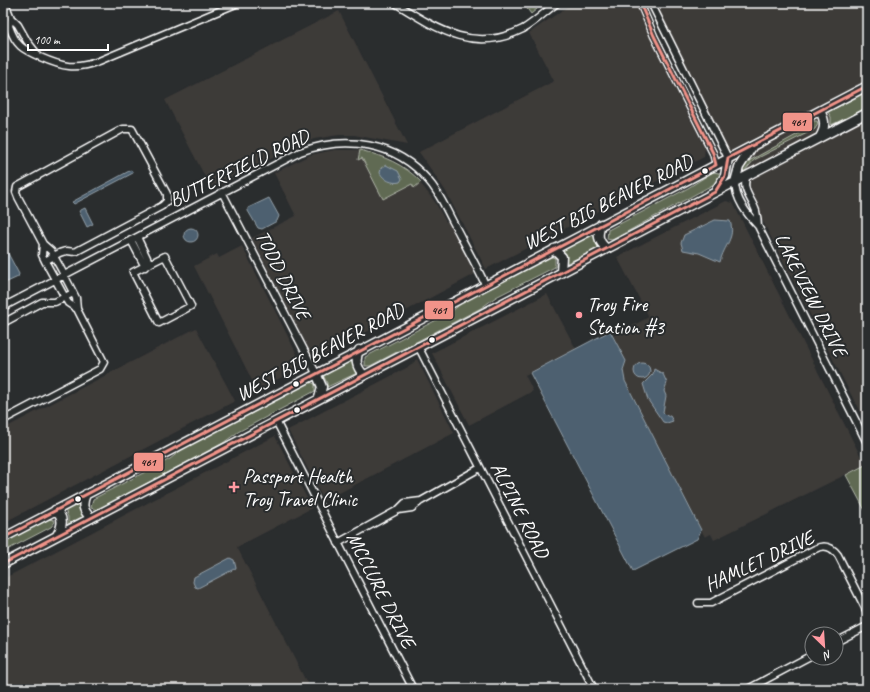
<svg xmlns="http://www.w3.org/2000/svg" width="870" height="692" font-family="Caveat,sans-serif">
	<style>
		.built { fill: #3d3a38 }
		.green { fill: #606b53; stroke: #b0b5a9 }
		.water { fill: #4d6170; stroke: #94a0a9 }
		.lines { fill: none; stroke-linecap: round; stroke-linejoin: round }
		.minor-casing { stroke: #fff; stroke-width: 9 }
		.major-casing { stroke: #fff; stroke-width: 11 }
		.minor { stroke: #2a2d2e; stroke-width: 6 }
		.major { stroke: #2a2d2e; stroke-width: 8 }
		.bus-1-casing { stroke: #2a2d2e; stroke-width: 6 }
		.bus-1 { stroke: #f19389; stroke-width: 3 }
		.bus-dot { fill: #fff; stroke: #2a2d2e; stroke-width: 1.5 }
		.poi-dot { fill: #ff9aa2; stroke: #2a2d2e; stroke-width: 1.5 }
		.labels { text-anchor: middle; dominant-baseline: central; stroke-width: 4; stroke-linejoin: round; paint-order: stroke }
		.street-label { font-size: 20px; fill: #fff; stroke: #2a2d2e }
		.poi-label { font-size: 20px; fill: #fff; stroke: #2a2d2e; text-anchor: start }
		.line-badge { stroke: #2a2d2e; stroke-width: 1.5 }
		.pale-badge-label { font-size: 11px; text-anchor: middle; font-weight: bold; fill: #111 }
	</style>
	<rect width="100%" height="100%" fill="#2a2d2e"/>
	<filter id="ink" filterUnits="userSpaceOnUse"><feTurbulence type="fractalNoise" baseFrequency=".025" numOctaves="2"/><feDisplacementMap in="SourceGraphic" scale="8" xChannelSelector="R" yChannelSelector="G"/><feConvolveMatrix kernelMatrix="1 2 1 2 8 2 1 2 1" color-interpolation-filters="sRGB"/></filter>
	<g filter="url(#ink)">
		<path class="built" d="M 573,3 L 635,3 L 652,42 L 705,148 L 704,157 L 486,269 L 445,190 L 419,152 L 554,81 L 529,33 Z
			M 653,3 L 867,3 L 867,426 L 665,29 Z
			M 339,11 L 407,145 L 354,135 L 339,135 L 314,139 L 290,149 L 212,190 L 165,100 Z
			M 334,150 L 360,150 L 380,155 L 401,165 L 417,179 L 435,202 L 446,222 L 448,221 L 475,274 L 314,360 L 252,238 L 296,216 L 274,173 L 310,155 Z
			M 726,201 L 733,203 L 865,465 L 714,540 L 711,534 L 705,537 L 701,530 L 625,381 L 623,370 L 626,361 L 613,336 L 649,317 L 617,257 Z
			M 242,246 L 303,366 L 257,390 L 194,266 L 217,254 L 219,258 Z
			M 547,294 L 576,349 L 525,375 L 533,391 L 469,425 L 432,353 Z
			M 196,328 L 235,401 L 3,523 L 3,429 Z
			M 417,359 L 454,433 L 324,501 L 288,430 L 410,366 Z
			M 275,436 L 312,508 L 237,547 L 310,689 L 3,689 L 3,579 Z"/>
		<path class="green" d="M 523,3 L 544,3 L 531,14 Z
			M 867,92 L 867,108 L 831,125 L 831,117 L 828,112 Z
			M 812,121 L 817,121 L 818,124 L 815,129 L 754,160 L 744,172 L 742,171 L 749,161 L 798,134 Z
			M 360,150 C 383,156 404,164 421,182 L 414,188 L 412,184 L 383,199 L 362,158 L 358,160 Z
			M 713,172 L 719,173 C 721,177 718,181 714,184 L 612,240 L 607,239 L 608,230 L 688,188 Z
			M 593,234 L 599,248 L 567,263 L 563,250 Z
			M 549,256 L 555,258 L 555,267 L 496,297 L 481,308 L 370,366 L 365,366 L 365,357 L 450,313 L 464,301 Z
			M 352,360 L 357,373 L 327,387 L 327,383 L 323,375 Z
			M 310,382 L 315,384 L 315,391 L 238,432 L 223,443 L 97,510 L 91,508 L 93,499 L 170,459 L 184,448 Z
			M 865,465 L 867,468 L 867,514 L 846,475 Z
			M 78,503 L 84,516 L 68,524 L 68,517 L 65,510 Z
			M 48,519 L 54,520 L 55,522 L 51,527 L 3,552 L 3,544 L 7,541 Z"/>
		<path class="water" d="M 386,165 L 398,171 L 402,179 L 400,182 C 392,184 384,180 380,173 L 381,168 Z
			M 131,170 L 133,173 L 74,204 L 72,202 Z
			M 269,198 L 279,216 L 277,221 L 262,229 L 258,228 L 248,211 L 248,208 Z
			M 85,208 L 93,224 L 87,227 L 79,211 Z
			M 715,220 L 730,221 C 736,238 724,245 720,262 L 699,253 L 683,250 L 681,243 L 684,235 Z
			M184 235a7 7 0 1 1 14 0a7 7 0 1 1-14 0Z
			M 3,244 L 19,274 L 18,277 L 5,283 L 3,281 Z
			M 610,331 L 626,361 L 623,370 L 625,381 L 701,530 L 697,539 L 633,571 L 530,373 Z
			M634 371a8 8 0 1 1 16 0a8 8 0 1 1-16 0Z
			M 654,369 L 663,374 L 667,383 L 664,391 L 666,396 L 663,412 L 667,416 L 670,416 L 673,421 L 667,423 L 663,422 L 648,400 L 643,384 L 653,374 Z
			M 230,558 L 234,560 L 236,568 L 198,588 L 195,587 L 193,582 L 194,577 Z"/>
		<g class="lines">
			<g class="minor-casing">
				<path id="minor" d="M 5,3 L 11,18 L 18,25 L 27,41 L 38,55
					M 395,3 C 437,29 474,54 523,29 C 535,22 546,11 557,3
					M 640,3 L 654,36 L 713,153 L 716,165
					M 651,3 L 728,158
					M 11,18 L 9,26 C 16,46 22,49 40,57 C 63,67 75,70 99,61 L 238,3
					M 747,175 C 741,190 751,197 756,211 C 757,215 758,221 758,226
					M 735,182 C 735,199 747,214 758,226 L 867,443
					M 222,192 L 316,373
					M 137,237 L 150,264
					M 131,240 L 145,267
					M 43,244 L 42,255 L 45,261 L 68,303 L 77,309
					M 165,256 L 191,306 L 159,323 L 133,272 Z
					M 3,307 L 300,152 C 345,135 396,142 428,180 C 439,192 445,207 453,222 C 464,243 475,263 485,284
					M 3,323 L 42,302 L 55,302 L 73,293
					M 418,346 L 594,689
					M 3,420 L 100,369 L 104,362 L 77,309 L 76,298 L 61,269 L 51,251 L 43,244 L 18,197 L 16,192 L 17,187 L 123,129 L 132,129 L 167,194 L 167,201 L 162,206 L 77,251 C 73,253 72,251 67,251 C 60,251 51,258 45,261
					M 276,421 L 413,689
					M 398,510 L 412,508 L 421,501 L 480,468
					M 338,543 L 398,510 L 405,503 L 421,501
					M 698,603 L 711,603 L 815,549 C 825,544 832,547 838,555 L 867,612
					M 836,642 L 867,626
					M 748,689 L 812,655"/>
			</g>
			<g class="major-casing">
				<path id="major" d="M 820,111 C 825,120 826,127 820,137
					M 735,182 L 739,167 L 752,147
					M 716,190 L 725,176 L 728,158
					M 601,224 C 597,235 598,241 606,248
					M 554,249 L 562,257 L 561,272
					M 359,350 C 355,360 356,367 364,375
					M 316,373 L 322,387 L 319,398
					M 86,494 C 82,504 82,510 91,518
					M 55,510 C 65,517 62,527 57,535
					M 3,538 L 867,86
					M 3,564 L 867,113"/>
			</g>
			<use href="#minor" class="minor"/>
			<use href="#major" class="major"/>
			<g class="bus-1-casing">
				<path id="bus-1" d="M 728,158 L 867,86
					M 3,538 L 716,165 L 713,153 L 654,36 L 640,3
					M 3,564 L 715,192 L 725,176 L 728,158"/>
			</g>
			<use href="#bus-1" class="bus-1"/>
		</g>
	</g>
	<g class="bus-dot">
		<circle cx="705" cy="171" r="3.5"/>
		<circle cx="432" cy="340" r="3.5"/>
		<circle cx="296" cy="384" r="3.5"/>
		<circle cx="297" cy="410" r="3.5"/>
		<circle cx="78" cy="499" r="3.5"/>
	</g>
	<g class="poi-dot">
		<circle cx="579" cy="315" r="4"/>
		<path d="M232 481h4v4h4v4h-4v4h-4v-4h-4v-4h4z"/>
	</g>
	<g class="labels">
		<g class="street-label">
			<text transform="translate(239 168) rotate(-26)">BUTTERFIELD ROAD</text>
			<text transform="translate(608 202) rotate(-27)">WEST BIG BEAVER ROAD</text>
			<text transform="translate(283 275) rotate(63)">TODD DRIVE</text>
			<text transform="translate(811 295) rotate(63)">LAKEVIEW DRIVE</text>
			<text transform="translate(320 352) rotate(-28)">WEST BIG BEAVER ROAD</text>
			<text transform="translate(520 510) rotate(63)">ALPINE ROAD</text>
			<text transform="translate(759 561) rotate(-25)">HAMLET DRIVE</text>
			<text transform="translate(381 590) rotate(63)">MCCLURE DRIVE</text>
		</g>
		<g class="poi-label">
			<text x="587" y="304">Troy Fire<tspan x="587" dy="23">Station #3</tspan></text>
			<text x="243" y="476">Passport Health<tspan x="243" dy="23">Troy Travel Clinic</tspan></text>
		</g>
	</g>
	<g class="line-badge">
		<rect x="782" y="112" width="31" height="20" rx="4" fill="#f19389"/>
		<rect x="424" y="300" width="30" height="20" rx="4" fill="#f19389"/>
		<rect x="133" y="452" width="31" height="20" rx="4" fill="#f19389"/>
	</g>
	<g class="pale-badge-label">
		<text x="798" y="126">461</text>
		<text x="439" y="314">461</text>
		<text x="148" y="466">461</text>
	</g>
	<rect width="870" height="692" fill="none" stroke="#2a2d2e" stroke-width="16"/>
	<rect x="8" y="8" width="854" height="676" fill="none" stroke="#fff" stroke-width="1.5" filter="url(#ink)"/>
	<g transform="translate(824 646) rotate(155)"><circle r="19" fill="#2a2d2e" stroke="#7f8182"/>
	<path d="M0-3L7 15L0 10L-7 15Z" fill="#ff9aa2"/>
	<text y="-6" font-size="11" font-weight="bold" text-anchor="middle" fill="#ffffff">N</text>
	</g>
	<path d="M28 44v6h80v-6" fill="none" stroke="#ffffff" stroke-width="2"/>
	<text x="34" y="44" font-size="12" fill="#ffffff" stroke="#2a2d2e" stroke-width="3" paint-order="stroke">100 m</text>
</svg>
